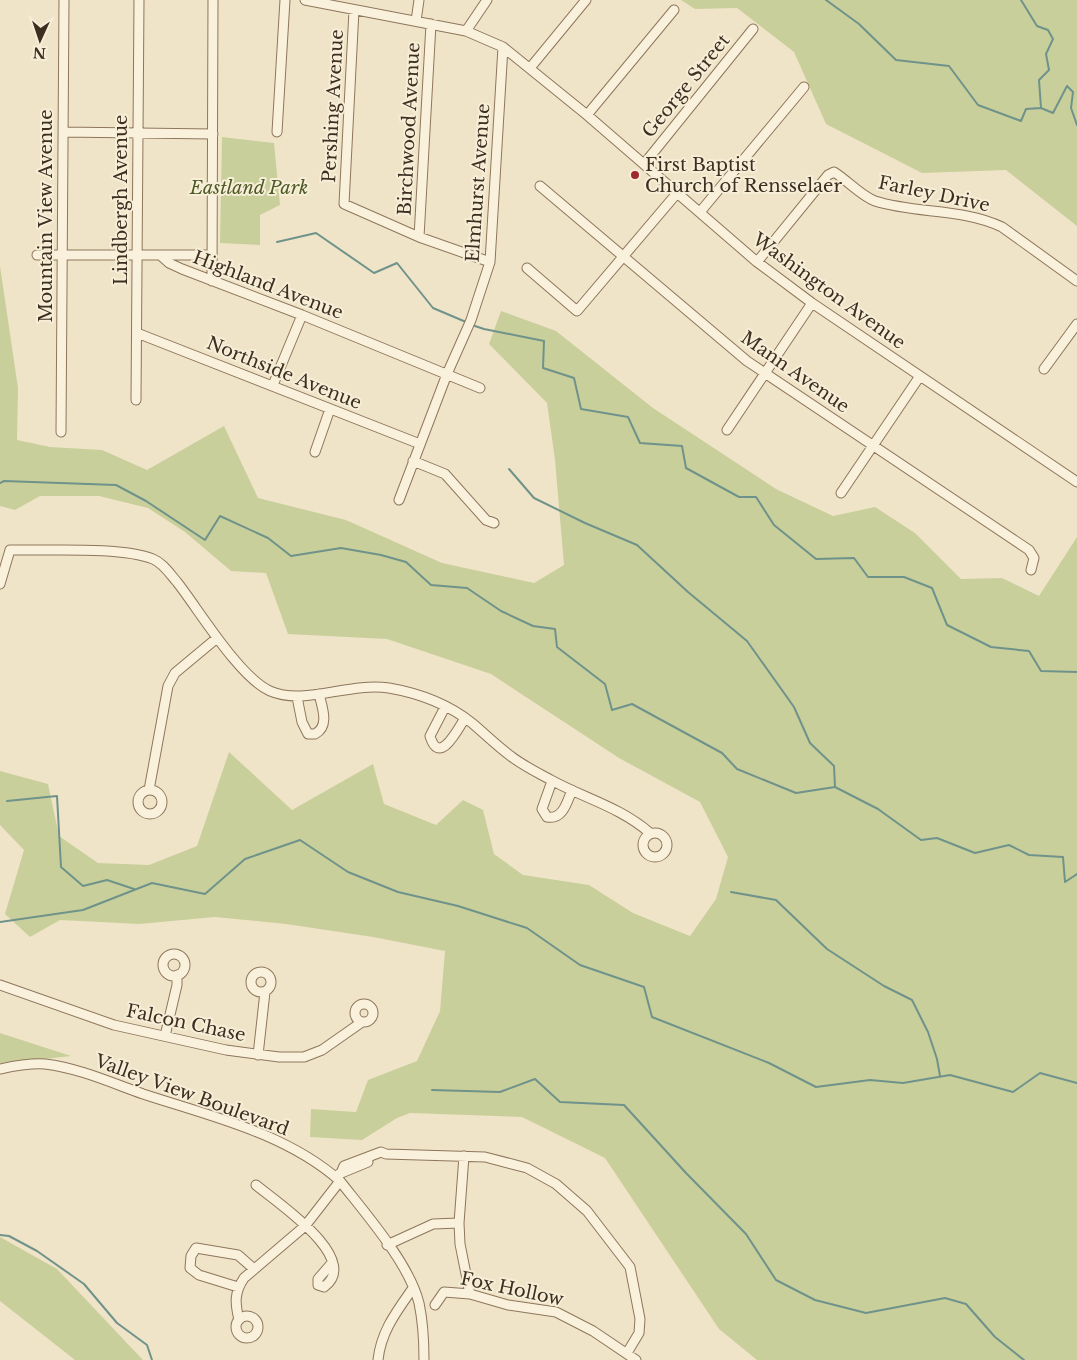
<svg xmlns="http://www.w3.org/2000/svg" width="1077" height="1360" font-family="'Libre Baskerville',serif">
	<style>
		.green { fill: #c9cf9b }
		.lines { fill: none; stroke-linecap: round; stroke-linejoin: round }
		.stream { stroke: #6f938a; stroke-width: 2 }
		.minor-casing { stroke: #8d765c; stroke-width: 11 }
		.minor { stroke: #faf1dc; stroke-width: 9 }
		.poi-dot { fill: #9e2a2b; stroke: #f7eed8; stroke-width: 2 }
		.labels { text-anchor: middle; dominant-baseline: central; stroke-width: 4; stroke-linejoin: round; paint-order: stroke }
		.street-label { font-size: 18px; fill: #3d2e20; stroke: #f7eed8 }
		.poi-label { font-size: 18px; fill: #3d2e20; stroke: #f7eed8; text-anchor: start }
		.park-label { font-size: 18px; font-style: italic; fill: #4d5a26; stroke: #f7eed8 }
	</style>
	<rect width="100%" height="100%" fill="#f0e4c8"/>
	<path class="green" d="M 681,0 L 1077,0 L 1077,226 L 1006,170 L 922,173 L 826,124 L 794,52 L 737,8 L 695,9 Z
		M 222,137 L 274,143 L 280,205 L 260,215 L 260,245 L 220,243 Z
		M 0,266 L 18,388 L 17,440 L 50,447 L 102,450 L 147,470 L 224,426 L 258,498 L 346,520 L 442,563 L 534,583 L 564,565 L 555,460 L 547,403 L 489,344 L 501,311 L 556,331 L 653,408 L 776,489 L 833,516 L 875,507 L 915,533 L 961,579 L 1002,578 L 1039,596 L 1077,537 L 1077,1360 L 757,1360 L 719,1329 L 605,1158 L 522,1117 L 410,1113 L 397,1118 L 362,1140 L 310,1137 L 311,1109 L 356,1112 L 368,1080 L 417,1061 L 440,1011 L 445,951 L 373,937 L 286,924 L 215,917 L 139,924 L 60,920 L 30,937 L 5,914 L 24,850 L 0,825 L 0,771 L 48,784 L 59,836 L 98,863 L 149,865 L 197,846 L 229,752 L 292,810 L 373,764 L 384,804 L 436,825 L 463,800 L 483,810 L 494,854 L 523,875 L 589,885 L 633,913 L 690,936 L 716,899 L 728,857 L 700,802 L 619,758 L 491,674 L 387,639 L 288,634 L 266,573 L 231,571 L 185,532 L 148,508 L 99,496 L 40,496 L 15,510 L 0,506 Z
		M 0,1033 L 71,1056 L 0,1064 Z
		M 0,1237 L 57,1269 L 143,1360 L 75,1360 L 0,1301 Z"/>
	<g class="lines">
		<path class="stream" d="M 826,0 L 859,24 L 896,60 L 949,66 L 978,105 L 1021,121 L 1026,109 L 1041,108
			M 1021,0 L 1037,26 L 1048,30 L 1053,39 L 1046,54 L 1049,70 L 1039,80 L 1041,108 L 1053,113 L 1067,86 L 1073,92 L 1071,108 L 1077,125
			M 277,242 L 316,233 L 374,273 L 397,263 L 433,308 L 466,322
			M 472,325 L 484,329 L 544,341 L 543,368 L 574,378 L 581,409 L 628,417 L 640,443 L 682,446 L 686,468 L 739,497 L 756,497 L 774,525 L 816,559 L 854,558 L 868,577 L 904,577 L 932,588 L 947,625 L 991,647 L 1029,651 L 1041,671 L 1077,672
			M 509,469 L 534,498 L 585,523 L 637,545 L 688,592 L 747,641 L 794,707 L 810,743 L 834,766 L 835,787
			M 0,483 L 4,481 L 116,485 L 146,501 L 205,540 L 220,516 L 268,538 L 291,556 L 341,548 L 381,555 L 406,562 L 431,585 L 467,588 L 501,611 L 533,626 L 555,629 L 557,647 L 605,684 L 612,710 L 632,704 L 722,753 L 737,769 L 796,793 L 835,787 L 878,809 L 921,840 L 937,838 L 975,853 L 1009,845 L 1029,855 L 1063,857 L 1065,882 L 1077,874
			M 7,801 L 57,796 L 61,867 L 83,886 L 107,880 L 134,889
			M 731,892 L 776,900 L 827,949 L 884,986 L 912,1000 L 928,1032 L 937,1059 L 940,1076
			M 0,922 L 83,910 L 152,883 L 205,894 L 245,859 L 300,840 L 348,872 L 398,892 L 458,906 L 527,928 L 580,965 L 644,987 L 652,1017 L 769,1063 L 816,1087 L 870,1080 L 903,1083 L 950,1075 L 1013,1092 L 1040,1073 L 1077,1083
			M 432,1090 L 500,1092 L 535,1079 L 560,1102 L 624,1105 L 686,1173 L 746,1234 L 776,1280 L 815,1300 L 866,1313 L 945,1298 L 966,1304 L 995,1337 L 1024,1360
			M 0,1235 L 9,1236 L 37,1251 L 84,1284 L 117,1323 L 147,1345 L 152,1360"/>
		<g class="minor-casing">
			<path id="minor" d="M 305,0 L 466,31 L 503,47 L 587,115 L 757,262 L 812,303 L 1077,482
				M 354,10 L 344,204 L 419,237 L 490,262
				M 416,21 L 419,0
				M 466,31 L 487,0
				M 530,68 L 586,0
				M 587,115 L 674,10
				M 63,132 L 213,134
				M 277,132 L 285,0
				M 644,164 L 753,29
				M 540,186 L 747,361 L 1029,550 L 1034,558 L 1031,570
				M 700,212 L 804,87
				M 419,237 L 431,24
				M 37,255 L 160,255 L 169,263 L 182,269 L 302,315 L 480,388
				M 160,255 L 212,255
				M 757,262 L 828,175 L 834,172 C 847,180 861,196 875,201 C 916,214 962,208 1002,227 L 1077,281
				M 527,268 L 577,311 L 678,192
				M 212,281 L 213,0
				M 137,333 L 420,444
				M 1044,369 L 1077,324
				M 273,385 L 302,315
				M 136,400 L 139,0
				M 727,430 L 812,303
				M 61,432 L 64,0
				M 315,452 L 330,409
				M 413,461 L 445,474 L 486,520 L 494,523
				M 841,493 L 920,376
				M 399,500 L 447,374 L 471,320 L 490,262 L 503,47
				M 0,584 L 10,550 C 46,551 121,546 153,559 C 163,563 170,574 177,582 C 199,610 239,677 270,691 C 305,706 348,682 389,688 C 418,693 448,704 472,723 C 485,734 498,747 512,757 C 524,766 538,773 551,780 C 586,799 620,807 650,833
				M 297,697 L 302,722 L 308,734 L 315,734 C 330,726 322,707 319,694
				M 445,707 L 430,736 C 439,767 458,729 465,718
				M 552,781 L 542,809 L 547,817 C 563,820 567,802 572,790
				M 149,790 L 168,686 L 175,673 L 217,638
				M138 802a12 12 0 1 1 24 0a12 12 0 1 1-24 0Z
				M643 845a12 12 0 1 1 24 0a12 12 0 1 1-24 0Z
				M163 965a11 11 0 1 1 22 0a11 11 0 1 1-22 0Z
				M251 982a10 10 0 1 1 20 0a10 10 0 1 1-20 0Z
				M 0,985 L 114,1025 L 226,1050 L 279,1057 L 304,1057 L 322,1050 L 362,1022
				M355 1013a9 9 0 1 1 18 0a9 9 0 1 1-18 0Z
				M 165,1036 L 177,985 L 177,975
				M 258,1055 L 265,992
				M 0,1069 C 14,1066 30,1063 45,1064 C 79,1068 112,1083 143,1094 C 210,1116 286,1133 340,1181 C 365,1213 409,1263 419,1303 C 423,1322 424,1341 424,1360
				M 464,1156 L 459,1223 L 460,1244 L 470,1294
				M 341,1173 L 344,1166 L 381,1152 L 386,1154 L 485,1157 L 527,1168 L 556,1184 L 587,1211 L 630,1267 L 640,1319 L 639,1333 L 627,1353
				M 339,1174 L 368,1162
				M 256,1185 C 275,1201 363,1259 324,1287 L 318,1285 L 318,1279 L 331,1264
				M 387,1245 L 433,1224 L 459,1223
				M 238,1287 L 199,1275 L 190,1268 L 191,1256 L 196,1248 L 238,1255 L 254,1269
				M 435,1305 L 444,1292 L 470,1294 L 508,1305 L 556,1312 L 593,1331 L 636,1360
				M236 1327a11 11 0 1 1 22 0a11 11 0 1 1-22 0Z
				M 239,1320 C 235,1303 234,1293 244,1278 L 305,1226 L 340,1181
				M 378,1360 C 381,1331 397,1311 413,1288"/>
		</g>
		<use href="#minor" class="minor"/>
	</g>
	<circle class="poi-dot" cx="635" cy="175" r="5"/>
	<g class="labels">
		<g class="street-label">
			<text transform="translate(686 86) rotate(-51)">George Street</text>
			<text transform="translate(333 106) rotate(-87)">Pershing Avenue</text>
			<text transform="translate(409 129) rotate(-87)">Birchwood Avenue</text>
			<text transform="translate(478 183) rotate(-86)">Elmhurst Avenue</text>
			<text transform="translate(934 194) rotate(12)">Farley Drive</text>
			<text transform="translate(121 200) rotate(-90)">Lindbergh Avenue</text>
			<text transform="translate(46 216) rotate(-90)">Mountain View Avenue</text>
			<text transform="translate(268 285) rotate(21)">Highland Avenue</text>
			<text transform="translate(829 291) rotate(36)">Washington Avenue</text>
			<text transform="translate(795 372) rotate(35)">Mann Avenue</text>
			<text transform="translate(284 373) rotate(22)">Northside Avenue</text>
			<text transform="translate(186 1023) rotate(12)">Falcon Chase</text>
			<text transform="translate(192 1095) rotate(20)">Valley View Boulevard</text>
			<text transform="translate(512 1289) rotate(12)">Fox Hollow</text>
		</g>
		<g class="poi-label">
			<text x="645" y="165">First Baptist<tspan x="645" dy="21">Church of Rensselaer</tspan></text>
		</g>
		<g class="park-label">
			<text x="249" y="188">Eastland Park</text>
		</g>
	</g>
	<g transform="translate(40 40) rotate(183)" stroke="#f7eed8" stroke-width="4" paint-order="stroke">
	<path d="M0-4L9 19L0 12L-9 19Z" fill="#3d2e20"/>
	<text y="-8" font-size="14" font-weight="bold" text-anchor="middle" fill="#3d2e20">N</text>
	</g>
</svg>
